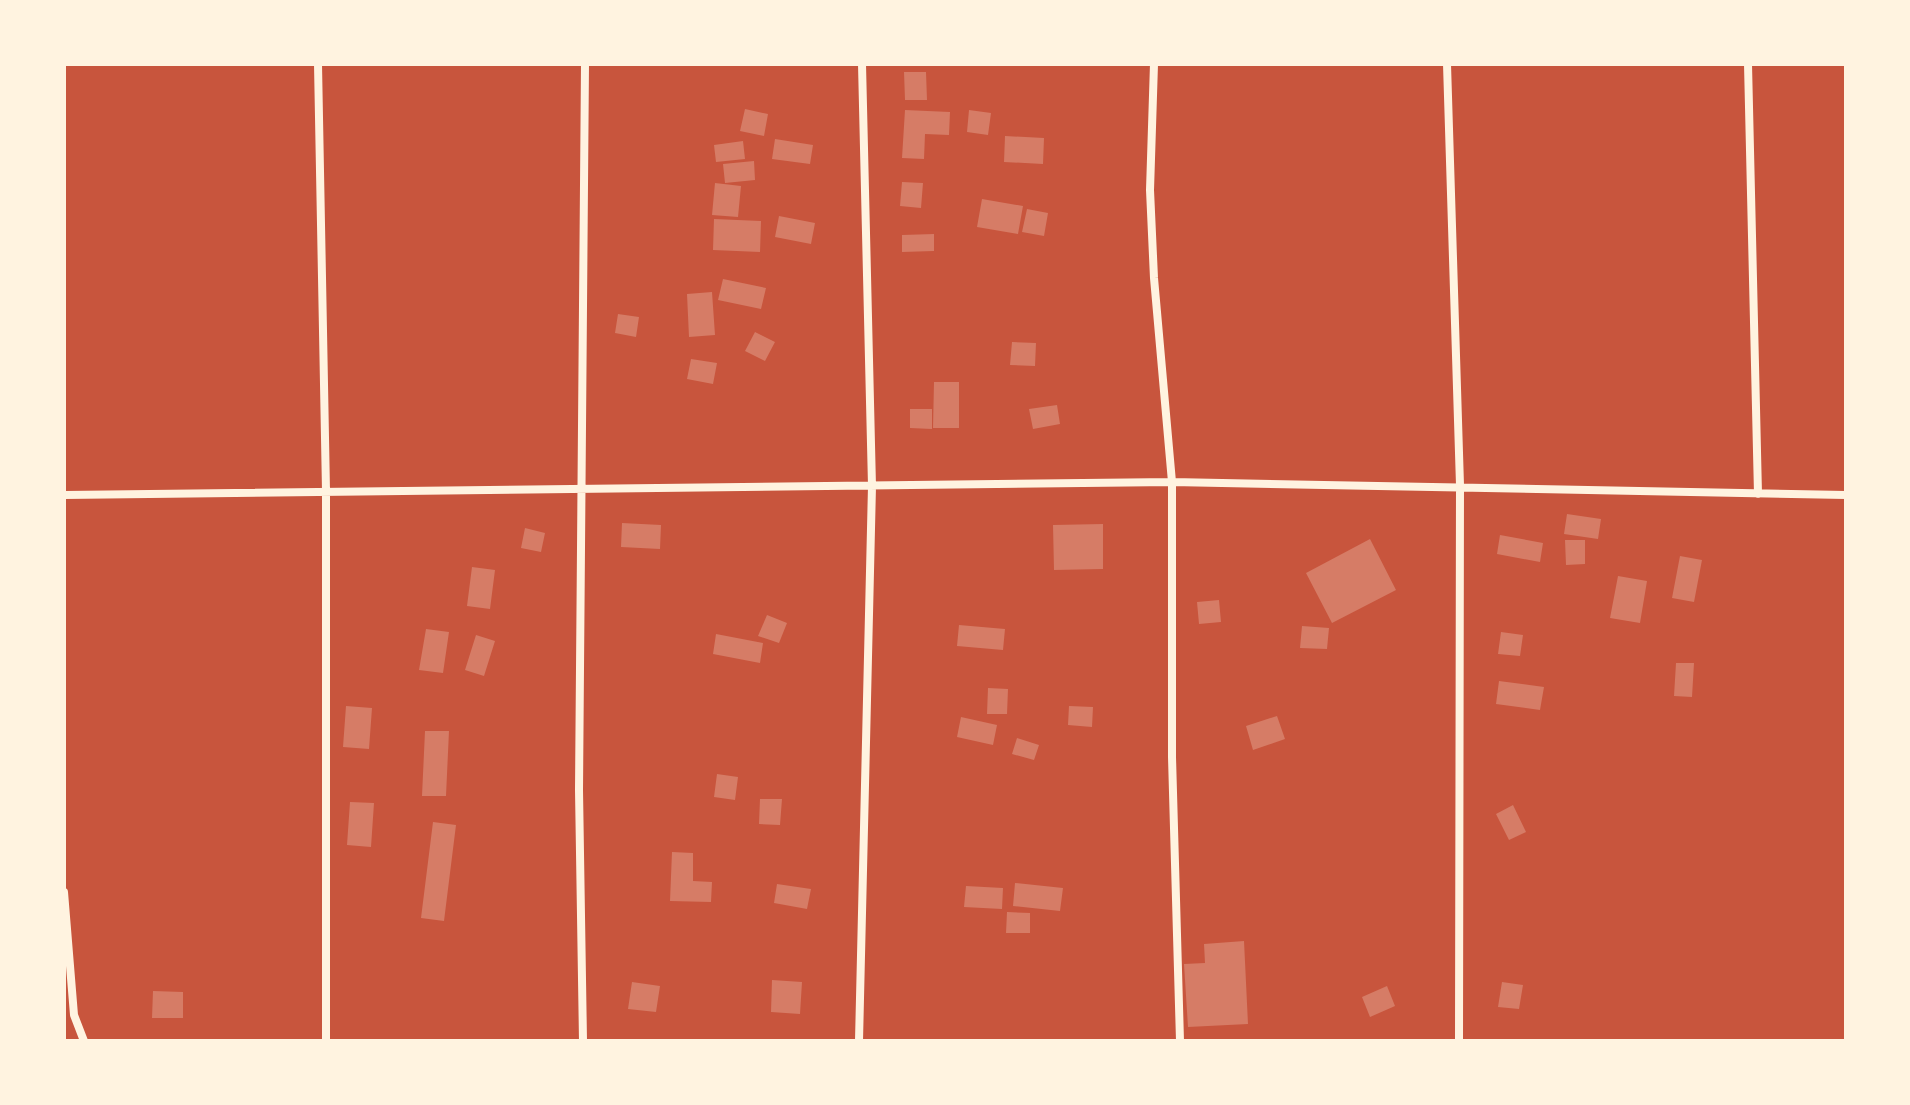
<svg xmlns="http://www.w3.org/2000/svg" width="1910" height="1105" font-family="'Source Sans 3',sans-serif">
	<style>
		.building { fill: #d67c66 }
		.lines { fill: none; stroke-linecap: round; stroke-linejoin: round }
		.minor { stroke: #fff3e0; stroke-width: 8 }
	</style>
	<rect width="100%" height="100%" fill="#c8553d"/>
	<path class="building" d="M 904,72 L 926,72 L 927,100 L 905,100 Z
		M 745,109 L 768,114 L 764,136 L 740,131 Z
		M 905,110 L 950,112 L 949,135 L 925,134 L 924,159 L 902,158 Z
		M 969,110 L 991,113 L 988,135 L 967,132 Z
		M 1005,136 L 1044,138 L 1043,164 L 1004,162 Z
		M 775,139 L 813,145 L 810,164 L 772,159 Z
		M 743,141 L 745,159 L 716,162 L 714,145 Z
		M 754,161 L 755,180 L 725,183 L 723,164 Z
		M 902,182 L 923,183 L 921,208 L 900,206 Z
		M 715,183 L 741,186 L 738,217 L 712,215 Z
		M 982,199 L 1023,206 L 1018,234 L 977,227 Z
		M 1027,209 L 1048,213 L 1044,236 L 1022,232 Z
		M 779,216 L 815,223 L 811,244 L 775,237 Z
		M 714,219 L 761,221 L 760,252 L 713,250 Z
		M 934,234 L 934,251 L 902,252 L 902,235 Z
		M 723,279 L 766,288 L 761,309 L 718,300 Z
		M 712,292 L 715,335 L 689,337 L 687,294 Z
		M 618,314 L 639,317 L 636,337 L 615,333 Z
		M 755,332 L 775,342 L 765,361 L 745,351 Z
		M 1012,342 L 1036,343 L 1035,366 L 1010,365 Z
		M 691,359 L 717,363 L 713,384 L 687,379 Z
		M 934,382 L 959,382 L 959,428 L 933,428 Z
		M 1057,405 L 1060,424 L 1033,429 L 1029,409 Z
		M 910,409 L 932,409 L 932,429 L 910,428 Z
		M 1567,514 L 1601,519 L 1598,539 L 1564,534 Z
		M 622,523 L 661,525 L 660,549 L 621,547 Z
		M 1103,524 L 1103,569 L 1054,570 L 1053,525 Z
		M 525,528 L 545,533 L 541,552 L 521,548 Z
		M 1500,535 L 1543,543 L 1540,562 L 1497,554 Z
		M 1370,539 L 1396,590 L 1332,623 L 1306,573 Z
		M 1565,540 L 1585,540 L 1585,564 L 1566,565 Z
		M 1680,556 L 1702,560 L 1694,602 L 1672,598 Z
		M 472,567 L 495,570 L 490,609 L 467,606 Z
		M 1618,576 L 1647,581 L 1640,623 L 1610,618 Z
		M 1219,600 L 1221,622 L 1199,624 L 1197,602 Z
		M 767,615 L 787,623 L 779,643 L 758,636 Z
		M 959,625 L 1005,629 L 1003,650 L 957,646 Z
		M 1302,626 L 1329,628 L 1327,649 L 1300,648 Z
		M 426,629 L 449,632 L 443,673 L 419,670 Z
		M 1501,632 L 1523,635 L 1520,656 L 1498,654 Z
		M 716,634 L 763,643 L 760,663 L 713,654 Z
		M 476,635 L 495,641 L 484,676 L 465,670 Z
		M 1676,663 L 1694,663 L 1692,697 L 1674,696 Z
		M 1499,681 L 1544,687 L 1540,710 L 1496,704 Z
		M 988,688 L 1008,689 L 1007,714 L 987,714 Z
		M 346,706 L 372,708 L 369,749 L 343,747 Z
		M 1069,706 L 1093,707 L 1092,727 L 1068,725 Z
		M 1277,716 L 1285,739 L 1253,750 L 1246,726 Z
		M 961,717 L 997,725 L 993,745 L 957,737 Z
		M 425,731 L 449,731 L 446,796 L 422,796 Z
		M 1017,738 L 1039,745 L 1034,760 L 1012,754 Z
		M 717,774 L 738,777 L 735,800 L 714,797 Z
		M 760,799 L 782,799 L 780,825 L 759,824 Z
		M 350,802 L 374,803 L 371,847 L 347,845 Z
		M 1513,805 L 1526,832 L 1509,840 L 1496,814 Z
		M 433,822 L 456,825 L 444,921 L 421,918 Z
		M 672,852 L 693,853 L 693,881 L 712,882 L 711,902 L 670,901 Z
		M 1015,883 L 1063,888 L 1060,911 L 1013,906 Z
		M 777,884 L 811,889 L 807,909 L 774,903 Z
		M 966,886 L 1003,888 L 1002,909 L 964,907 Z
		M 1007,912 L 1030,913 L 1030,933 L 1006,933 Z
		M 1244,941 L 1248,1024 L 1188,1027 L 1184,964 L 1205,963 L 1204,944 Z
		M 772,980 L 802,982 L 800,1014 L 771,1012 Z
		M 632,982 L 660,986 L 656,1012 L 628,1009 Z
		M 1502,982 L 1523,985 L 1519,1009 L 1498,1007 Z
		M 1387,986 L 1395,1006 L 1370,1017 L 1362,997 Z
		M 153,991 L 183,992 L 183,1018 L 152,1018 Z"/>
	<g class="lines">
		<path class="minor" d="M 318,64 L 326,491 L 326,1041
			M 1154,64 L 1150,190 L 1154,278 L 1172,482 L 1172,757 L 1180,1041
			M 1447,64 L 1460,485 L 1459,1041
			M 1748,64 L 1758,494
			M 64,495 L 1172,482 L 1846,495
			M 64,892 L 74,1015 L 84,1041
			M 583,1041 L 579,790 L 585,64
			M 859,1041 L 872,486 L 862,64"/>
	</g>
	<rect width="1910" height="1105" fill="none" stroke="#fff3e0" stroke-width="132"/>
</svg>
